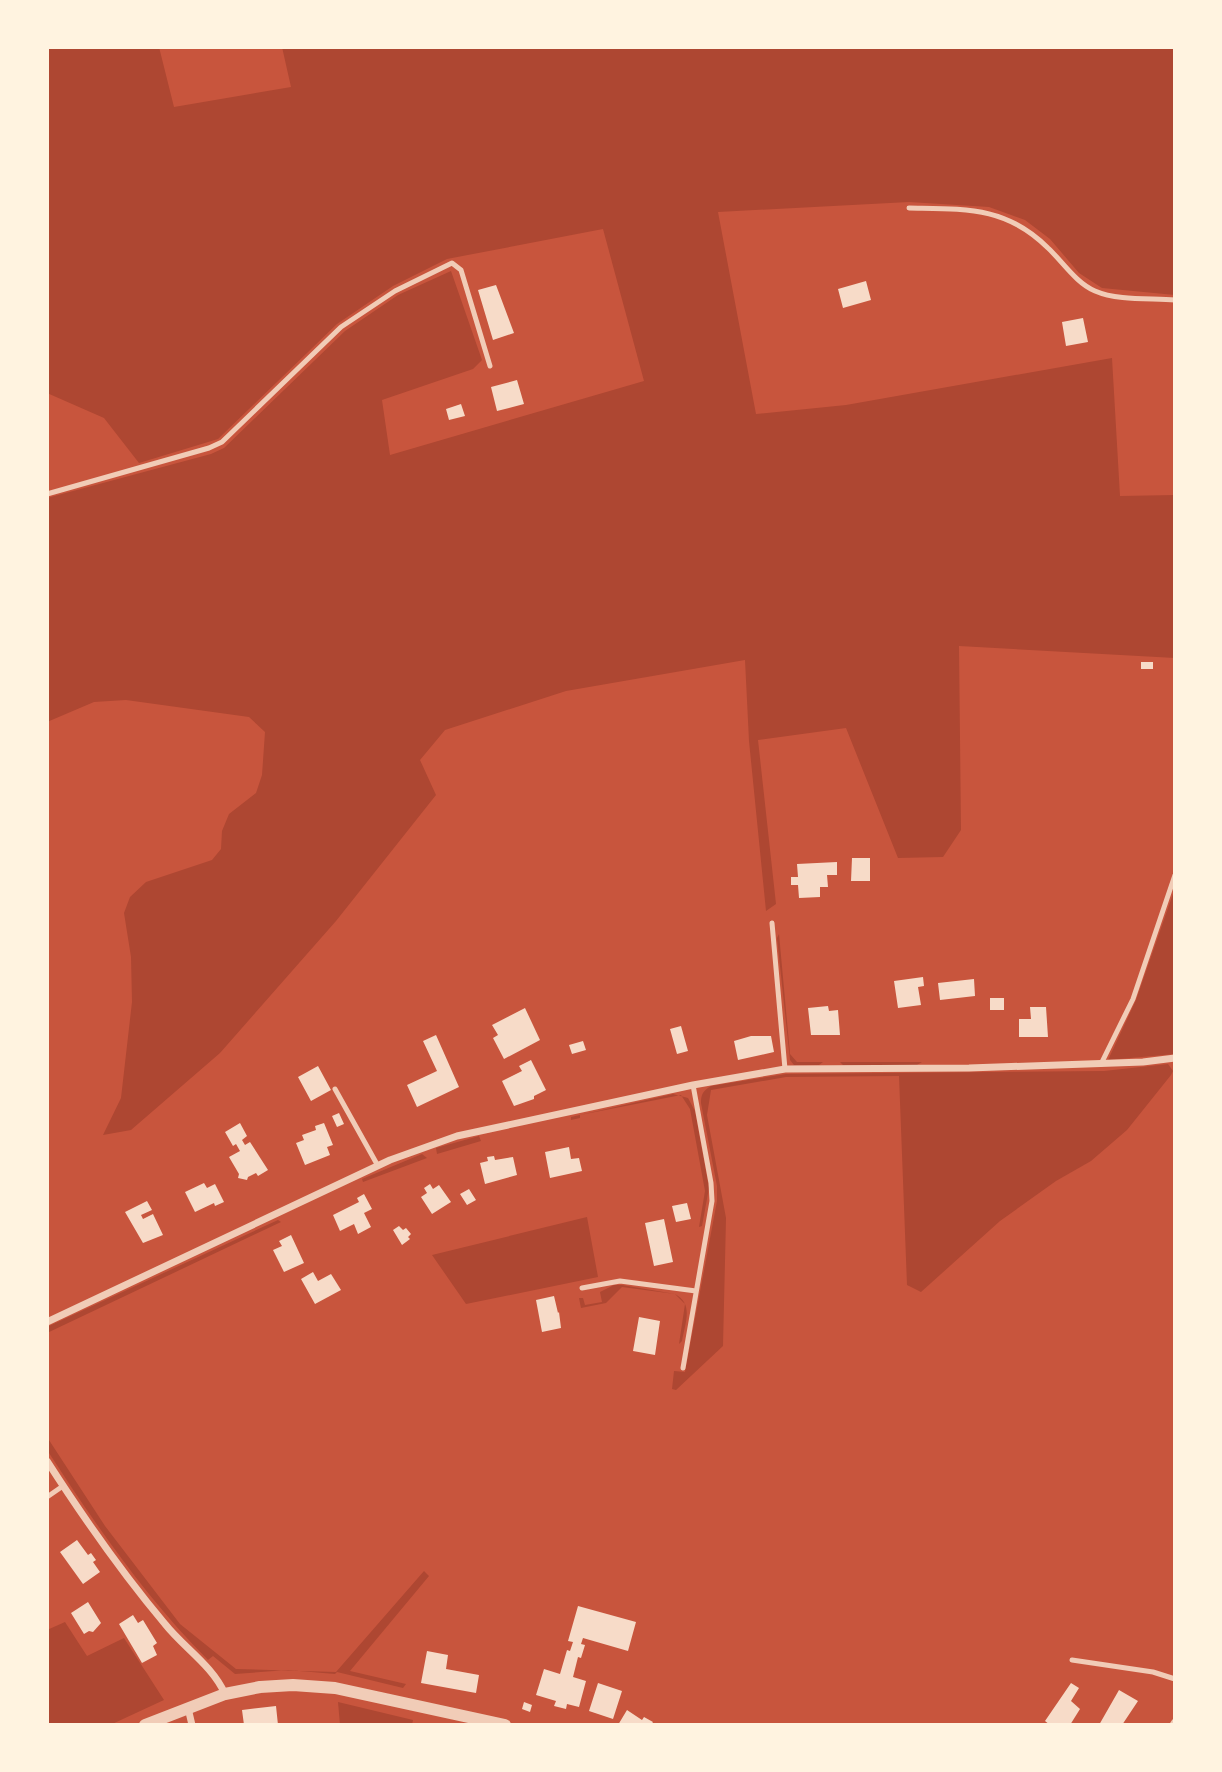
<svg xmlns="http://www.w3.org/2000/svg" width="1222" height="1772" font-family="'Sofia Sans Condensed',sans-serif">
	<style>
		.green { fill: #ae4732 }
		.building { fill: #f7dbc8 }
		.lines { fill: none; stroke-linecap: round; stroke-linejoin: round }
		.service { stroke: #f1ccb7; stroke-width: 5 }
		.minor { stroke: #f1ccb7; stroke-width: 7 }
		.tertiary { stroke: #f1ccb7; stroke-width: 12 }
	</style>
	<rect width="100%" height="100%" fill="#c8553d"/>
	<path class="green" d="M 47,47 L 159,47 L 174,107 L 291,87 L 282,47 L 1175,47 L 1175,295 L 1102,288 L 1079,273 L 1050,239 L 1025,220 L 989,207 L 909,202 L 718,212 L 756,414 L 846,405 L 1112,358 L 1120,496 L 1175,495 L 1175,658 L 959,646 L 961,830 L 943,857 L 898,858 L 846,728 L 758,740 L 776,904 L 766,911 L 749,741 L 745,660 L 566,691 L 445,730 L 420,760 L 436,795 L 336,921 L 220,1053 L 131,1130 L 103,1135 L 121,1098 L 132,1002 L 131,957 L 124,913 L 130,897 L 146,882 L 212,860 L 221,849 L 222,831 L 229,814 L 256,793 L 262,775 L 265,732 L 249,717 L 126,700 L 94,702 L 47,722 L 47,498 L 211,454 L 224,448 L 345,331 L 398,295 L 451,271 L 482,360 L 473,369 L 382,400 L 390,455 L 644,381 L 603,229 L 447,259 L 393,286 L 337,324 L 218,439 L 139,463 L 104,418 L 47,393 Z
		M 1175,888 L 1175,1054 L 1108,1060 L 1136,1000 Z
		M 779,934 L 790,1054 L 797,1062 L 823,1062 L 819,1065 L 794,1065 L 790,1060 L 777,938 Z
		M 840,1062 L 922,1062 L 917,1065 L 843,1065 Z
		M 1168,1064 L 1173,1071 L 1171,1075 L 1127,1130 L 1091,1161 L 1056,1181 L 1000,1221 L 921,1292 L 907,1285 L 899,1076 L 786,1077 L 711,1090 L 707,1115 L 726,1218 L 723,1346 L 676,1390 L 672,1389 L 674,1371 L 685,1372 L 717,1201 L 717,1186 L 701,1103 C 701,1094 703,1091 711,1086 L 786,1074 L 1104,1071 Z
		M 673,1094 L 688,1098 L 695,1111 L 709,1188 L 702,1226 L 699,1227 L 705,1191 L 690,1109 L 681,1095 L 580,1115 L 580,1118 L 571,1120 L 571,1117 Z
		M 479,1136 L 481,1141 L 437,1154 L 436,1148 Z
		M 422,1154 L 427,1158 L 363,1182 L 362,1179 Z
		M 587,1217 L 598,1277 L 466,1304 L 432,1255 Z
		M 278,1220 L 281,1222 L 47,1333 L 47,1327 Z
		M 614,1285 L 622,1285 L 675,1294 C 694,1304 685,1323 682,1341 L 679,1344 L 685,1304 L 675,1294 L 622,1287 L 606,1303 L 581,1308 L 579,1298 L 583,1298 L 585,1305 L 602,1302 L 600,1292 Z
		M 47,1437 L 105,1526 L 180,1624 L 236,1669 L 336,1672 L 424,1571 L 429,1576 L 350,1671 L 406,1684 L 403,1688 L 337,1672 L 335,1674 L 288,1670 L 235,1674 L 213,1656 L 208,1660 C 146,1598 95,1524 47,1450 Z
		M 65,1622 L 87,1656 L 124,1638 L 164,1700 L 110,1725 L 47,1725 L 47,1630 Z
		M 338,1702 L 413,1720 L 412,1725 L 340,1725 Z"/>
	<path class="building" d="M 866,281 L 871,300 L 843,308 L 838,289 Z
		M 496,285 L 514,333 L 493,340 L 478,290 Z
		M 1083,318 L 1088,342 L 1066,346 L 1062,322 Z
		M 517,380 L 524,404 L 497,411 L 491,387 Z
		M 461,404 L 465,416 L 449,420 L 446,409 Z
		M 1141,662 L 1153,662 L 1153,669 L 1141,669 Z
		M 852,858 L 870,858 L 870,881 L 851,881 Z
		M 837,862 L 837,875 L 827,875 L 828,887 L 820,887 L 820,897 L 799,898 L 798,885 L 791,885 L 791,877 L 798,877 L 797,864 Z
		M 923,977 L 924,986 L 918,987 L 921,1005 L 898,1008 L 894,981 Z
		M 974,979 L 975,996 L 940,1000 L 938,983 Z
		M 990,998 L 1004,998 L 1004,1010 L 990,1010 Z
		M 828,1006 L 829,1011 L 838,1010 L 840,1035 L 811,1035 L 808,1008 Z
		M 1030,1007 L 1046,1007 L 1048,1037 L 1019,1037 L 1019,1019 L 1031,1019 Z
		M 525,1008 L 540,1040 L 504,1059 L 493,1038 L 498,1035 L 492,1025 Z
		M 681,1026 L 688,1051 L 677,1054 L 670,1029 Z
		M 436,1035 L 459,1087 L 417,1107 L 407,1085 L 437,1071 L 423,1041 Z
		M 751,1036 L 771,1036 L 774,1052 L 738,1060 L 734,1041 Z
		M 583,1041 L 586,1050 L 572,1054 L 569,1045 Z
		M 531,1060 L 546,1090 L 534,1096 L 534,1099 L 514,1106 L 502,1081 L 522,1071 L 519,1066 Z
		M 318,1066 L 331,1090 L 311,1101 L 298,1077 Z
		M 339,1113 L 344,1124 L 337,1127 L 332,1116 Z
		M 240,1123 L 247,1136 L 242,1140 L 245,1145 L 250,1142 L 268,1170 L 258,1176 L 256,1173 L 248,1177 L 247,1180 L 238,1178 L 239,1174 L 229,1157 L 240,1151 L 236,1144 L 233,1146 L 225,1132 Z
		M 324,1123 L 333,1145 L 327,1147 L 330,1155 L 305,1165 L 296,1143 L 304,1140 L 302,1135 L 316,1130 L 315,1126 Z
		M 569,1147 L 571,1159 L 579,1158 L 582,1171 L 550,1178 L 545,1152 Z
		M 494,1156 L 495,1160 L 513,1157 L 517,1175 L 485,1184 L 480,1163 L 488,1161 L 487,1157 Z
		M 204,1183 L 207,1188 L 215,1184 L 224,1202 L 215,1206 L 214,1203 L 195,1212 L 185,1192 Z
		M 430,1184 L 433,1189 L 439,1185 L 451,1202 L 432,1214 L 421,1197 L 427,1193 L 424,1188 Z
		M 469,1189 L 476,1200 L 467,1205 L 460,1194 Z
		M 364,1194 L 372,1209 L 364,1213 L 371,1227 L 358,1234 L 354,1224 L 340,1231 L 333,1215 L 359,1202 L 357,1198 Z
		M 147,1201 L 152,1210 L 141,1215 L 143,1219 L 153,1214 L 163,1235 L 143,1243 L 125,1212 Z
		M 687,1203 L 691,1219 L 676,1222 L 672,1206 Z
		M 664,1219 L 673,1262 L 654,1266 L 645,1223 Z
		M 399,1226 L 403,1230 L 406,1228 L 411,1234 L 408,1237 L 410,1239 L 402,1245 L 393,1230 Z
		M 291,1235 L 304,1263 L 284,1272 L 273,1250 L 282,1246 L 279,1241 Z
		M 313,1272 L 318,1281 L 331,1274 L 341,1290 L 315,1304 L 301,1279 Z
		M 554,1296 L 558,1313 L 559,1312 L 561,1328 L 542,1332 L 536,1300 Z
		M 639,1317 L 660,1321 L 655,1355 L 633,1351 Z
		M 77,1540 L 88,1555 L 91,1553 L 96,1560 L 93,1562 L 100,1572 L 83,1584 L 60,1552 Z
		M 88,1602 L 101,1623 L 93,1632 L 89,1631 L 84,1634 L 71,1613 Z
		M 578,1606 L 636,1622 L 628,1651 L 583,1638 L 581,1644 L 585,1645 L 581,1658 L 578,1657 L 573,1677 L 586,1681 L 579,1707 L 567,1704 L 566,1709 L 554,1706 L 556,1701 L 536,1695 L 544,1669 L 560,1674 L 567,1650 L 570,1651 L 573,1642 L 568,1641 Z
		M 133,1615 L 138,1623 L 143,1620 L 157,1643 L 153,1646 L 157,1655 L 142,1663 L 119,1624 Z
		M 427,1651 L 448,1655 L 446,1669 L 479,1675 L 476,1693 L 421,1683 Z
		M 598,1683 L 622,1691 L 613,1719 L 589,1711 Z
		M 1071,1683 L 1079,1688 L 1071,1701 L 1080,1709 L 1070,1725 L 1050,1725 L 1045,1721 Z
		M 1119,1690 L 1138,1701 L 1122,1725 L 1099,1725 Z
		M 524,1702 L 532,1705 L 530,1712 L 522,1709 Z
		M 276,1706 L 278,1725 L 244,1725 L 242,1710 Z
		M 627,1710 L 642,1720 L 644,1717 L 653,1722 L 651,1725 L 618,1725 Z"/>
	<g class="lines">
		<path class="service" d="M 909,208 C 965,209 1006,206 1048,248 C 1063,262 1076,283 1095,291 C 1118,301 1150,298 1175,300
			M 47,494 L 209,448 L 222,442 L 341,327 L 395,291 L 452,263 L 461,270 L 490,366
			M 772,923 L 785,1069
			M 1101,1064 L 1133,999 L 1175,875
			M 335,1089 L 378,1166
			M 582,1288 L 620,1281 L 696,1291
			M 683,1368 L 712,1201 L 711,1183 L 693,1085
			M 47,1497 L 63,1486
			M 1072,1660 L 1153,1672 L 1175,1679"/>
		<path class="minor" d="M 47,1322 L 390,1160 L 457,1136 L 693,1085 L 785,1069 L 969,1068 L 1143,1062 L 1175,1058
			M 47,1461 C 83,1517 122,1573 165,1624 C 184,1648 212,1665 225,1694
			M 188,1708 L 192,1725
			M 1173,1725 L 1175,1722"/>
		<path class="tertiary" d="M 145,1725 L 225,1694 L 260,1687 L 293,1685 L 335,1688 L 505,1725"/>
	</g>
	<rect width="1222" height="1772" fill="none" stroke="#fff3e0" stroke-width="98"/>
</svg>
